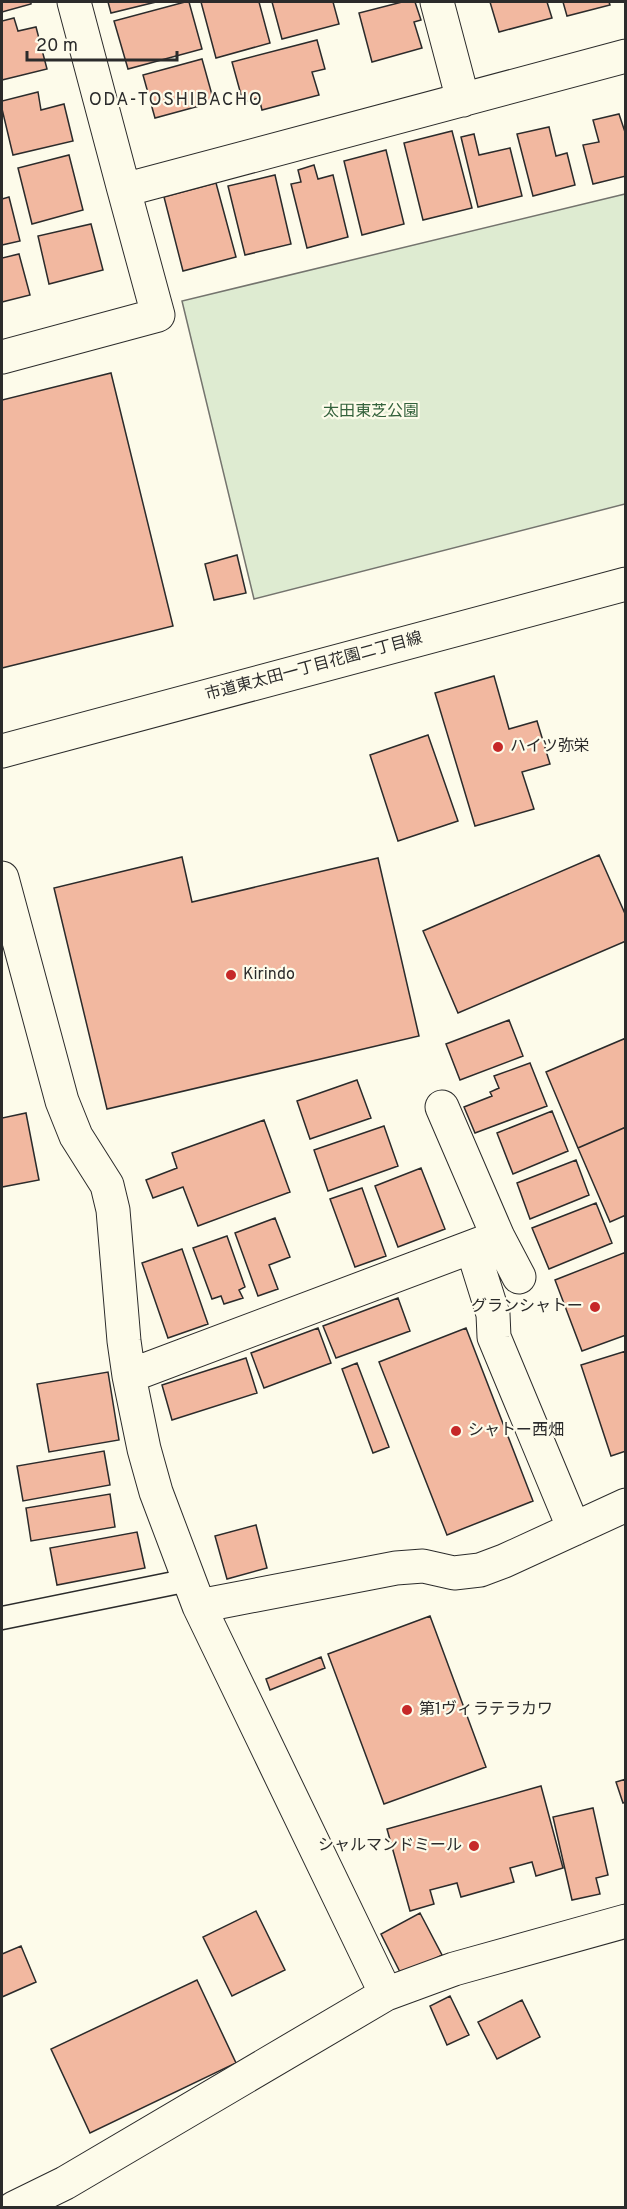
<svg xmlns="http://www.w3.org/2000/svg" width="627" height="2209" font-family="Overpass,'Noto Sans JP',sans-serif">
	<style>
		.green { fill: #deebd1; stroke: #74746e; stroke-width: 1.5 }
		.building { fill: #f2b8a0; stroke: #2b2b2b; stroke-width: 1.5 }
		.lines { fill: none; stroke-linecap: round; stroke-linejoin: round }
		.service-casing { stroke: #2b2b2b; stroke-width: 25 }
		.minor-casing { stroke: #2b2b2b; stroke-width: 35 }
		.tertiary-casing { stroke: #2b2b2b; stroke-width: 35 }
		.service { stroke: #fdfbea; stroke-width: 22 }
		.minor { stroke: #fdfbea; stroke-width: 33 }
		.tertiary { stroke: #fdfbea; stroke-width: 33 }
		.poi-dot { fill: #c62828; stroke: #fdfbea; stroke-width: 2 }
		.labels { text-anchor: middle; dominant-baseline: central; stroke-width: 4.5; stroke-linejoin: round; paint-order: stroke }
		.park-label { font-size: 16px; fill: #34623c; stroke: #fdfbea }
		.street-label { font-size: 16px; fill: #2b2b2b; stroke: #fdfbea }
		.poi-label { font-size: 16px; fill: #2b2b2b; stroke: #fdfbea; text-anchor: start }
		.neighbourhood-label { font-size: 18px; letter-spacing: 1.5px; fill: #2b2b2b; stroke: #fdfbea }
	</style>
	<rect width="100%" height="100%" fill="#fdfbea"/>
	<path class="green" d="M 625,194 L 625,504 L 254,599 L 182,301 Z"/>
	<path class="building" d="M 2,2 L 31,2 L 31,4 L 2,12 Z
		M 108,2 L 156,2 L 111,13 Z
		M 185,2 L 189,2 L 202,49 L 128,69 L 114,21 Z
		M 201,2 L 259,2 L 270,43 L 216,58 Z
		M 272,2 L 333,2 L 339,24 L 282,39 Z
		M 402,2 L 415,2 L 421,20 L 414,22 L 422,48 L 372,62 L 359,13 Z
		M 490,2 L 547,2 L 552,18 L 499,32 Z
		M 563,2 L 609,2 L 610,5 L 567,16 Z
		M 14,18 L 18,31 L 36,27 L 47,69 L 2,80 L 2,21 Z
		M 317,40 L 325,69 L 312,72 L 319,95 L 262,110 L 259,98 L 243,102 L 232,62 Z
		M 202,59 L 214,102 L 155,118 L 143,75 Z
		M 38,92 L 41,110 L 64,104 L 73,141 L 13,155 L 2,109 L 2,101 Z
		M 619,114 L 626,135 L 626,176 L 593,184 L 583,145 L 599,142 L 593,120 Z
		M 549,127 L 556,156 L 567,153 L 575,185 L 533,196 L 517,134 Z
		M 452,131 L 472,208 L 423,220 L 404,143 Z
		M 474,134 L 479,155 L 510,148 L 522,196 L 478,207 L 461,137 Z
		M 386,150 L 404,224 L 362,235 L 344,161 Z
		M 69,155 L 83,210 L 32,224 L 18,168 Z
		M 314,165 L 318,179 L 333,175 L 348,237 L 307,248 L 291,184 L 301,182 L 298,170 Z
		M 275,175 L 291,244 L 245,255 L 228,186 Z
		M 216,183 L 236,257 L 183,271 L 164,197 Z
		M 9,197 L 20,241 L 2,245 L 2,199 Z
		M 91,224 L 103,270 L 49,284 L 38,236 Z
		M 19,254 L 30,295 L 2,302 L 2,258 Z
		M 111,373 L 173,626 L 2,668 L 2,400 Z
		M 237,555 L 246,593 L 214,600 L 205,564 Z
		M 494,676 L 509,729 L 537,721 L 550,764 L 522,772 L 534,809 L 475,826 L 435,693 Z
		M 428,735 L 458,821 L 398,841 L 370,755 Z
		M 599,855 L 626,916 L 626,941 L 458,1013 L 423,931 Z
		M 182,857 L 192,902 L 378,858 L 419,1036 L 107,1109 L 54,888 Z
		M 509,1020 L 523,1056 L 460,1080 L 446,1044 Z
		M 626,1038 L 626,1127 L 578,1148 L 546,1072 Z
		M 530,1063 L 547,1106 L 475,1133 L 464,1107 L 492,1096 L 490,1092 L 499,1088 L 494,1076 Z
		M 357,1080 L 371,1118 L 310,1139 L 297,1101 Z
		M 552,1111 L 568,1151 L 513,1174 L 497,1133 Z
		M 26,1113 L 39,1180 L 2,1187 L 2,1118 Z
		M 264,1120 L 290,1192 L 198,1226 L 183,1187 L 153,1198 L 146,1180 L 177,1168 L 172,1153 Z
		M 384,1126 L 398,1166 L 328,1191 L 314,1150 Z
		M 626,1127 L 626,1215 L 610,1222 L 578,1148 Z
		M 576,1160 L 589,1195 L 530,1219 L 517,1183 Z
		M 421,1168 L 445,1229 L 398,1247 L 375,1186 Z
		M 362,1188 L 386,1256 L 355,1267 L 330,1199 Z
		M 596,1203 L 612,1243 L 549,1269 L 532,1228 Z
		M 275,1218 L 290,1257 L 269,1265 L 278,1289 L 258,1296 L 235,1233 Z
		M 227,1236 L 245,1287 L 239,1290 L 243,1298 L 224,1304 L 221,1296 L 212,1299 L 193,1248 Z
		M 182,1249 L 208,1324 L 168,1338 L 142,1263 Z
		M 626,1252 L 626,1335 L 582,1351 L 555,1280 Z
		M 398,1298 L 410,1331 L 336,1358 L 323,1326 Z
		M 318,1328 L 331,1363 L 264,1388 L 251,1353 Z
		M 466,1328 L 533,1501 L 447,1535 L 379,1362 Z
		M 626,1351 L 626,1451 L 611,1456 L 581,1365 Z
		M 246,1358 L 257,1393 L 172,1420 L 162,1385 Z
		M 357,1363 L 389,1447 L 373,1453 L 342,1369 Z
		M 108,1372 L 119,1440 L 49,1452 L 37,1384 Z
		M 104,1451 L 110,1485 L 23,1501 L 17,1466 Z
		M 110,1494 L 115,1527 L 31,1541 L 26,1508 Z
		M 256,1525 L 267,1568 L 227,1579 L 215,1536 Z
		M 137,1532 L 145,1568 L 57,1585 L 50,1548 Z
		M 430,1616 L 486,1767 L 384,1804 L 328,1654 Z
		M 321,1657 L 325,1668 L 270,1690 L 266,1679 Z
		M 626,1779 L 626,1802 L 623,1803 L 616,1782 Z
		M 541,1786 L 563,1868 L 536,1876 L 532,1862 L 510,1868 L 514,1882 L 461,1897 L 457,1883 L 430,1890 L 434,1904 L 410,1911 L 387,1829 Z
		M 593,1808 L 608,1875 L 596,1878 L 600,1894 L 572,1900 L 553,1817 Z
		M 256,1911 L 285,1970 L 232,1996 L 203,1937 Z
		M 420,1913 L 442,1955 L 402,1976 L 381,1934 Z
		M 21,1946 L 36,1982 L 2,1997 L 2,1954 Z
		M 197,1980 L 236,2063 L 90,2133 L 51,2049 Z
		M 450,1996 L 469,2035 L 447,2045 L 430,2006 Z
		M 522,2000 L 540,2037 L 497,2059 L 478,2022 Z"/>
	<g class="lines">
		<g class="service-casing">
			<path id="service" d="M 2,1618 L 189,1580"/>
		</g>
		<g class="minor-casing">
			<path id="minor" d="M 74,2 L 124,190
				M 437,2 L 463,100
				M 2,357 L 158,315 L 124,190 L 626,56
				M 2,878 L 62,1101 L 76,1136 L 107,1185 L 113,1210 L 124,1341 L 129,1376 L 144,1449 L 156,1492 L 199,1606 L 386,1994 L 65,2183 L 14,2208
				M 442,1107 L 498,1237 L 519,1277
				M 472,1247 L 493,1314 L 494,1337 L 574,1529
				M 129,1376 L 498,1237
				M 199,1606 L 396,1568 L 423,1566 L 454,1573 L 480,1570 L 504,1561 L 626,1505
				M 386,1994 L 454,1969 L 626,1921"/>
		</g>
		<g class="tertiary-casing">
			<path id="tertiary" d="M 2,751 L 626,584"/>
		</g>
		<use href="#service" class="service"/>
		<use href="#minor" class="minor"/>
		<use href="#tertiary" class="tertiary"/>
	</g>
	<g class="poi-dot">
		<circle cx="498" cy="747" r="6"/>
		<circle cx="231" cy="975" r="6"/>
		<circle cx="595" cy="1307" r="6"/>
		<circle cx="456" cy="1431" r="6"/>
		<circle cx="407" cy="1710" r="6"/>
		<circle cx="474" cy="1846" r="6"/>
	</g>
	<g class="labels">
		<g class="park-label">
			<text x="371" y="412">太田東芝公園</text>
		</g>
		<g class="street-label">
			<text transform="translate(314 667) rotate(-15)">市道東太田一丁目花園二丁目線</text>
		</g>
		<g class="poi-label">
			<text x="510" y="747">ハイツ弥栄</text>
			<text x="243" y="975">Kirindo</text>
			<text x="583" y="1307" text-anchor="end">グランシャトー</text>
			<text x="468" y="1431">シャトー西畑</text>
			<text x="419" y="1710">第1ヴィラテラカワ</text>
			<text x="462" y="1846" text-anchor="end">シャルマンドミール</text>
		</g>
		<g class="neighbourhood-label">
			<text x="176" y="100">ODA-TOSHIBACHO</text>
		</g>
	</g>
	<rect width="627" height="2209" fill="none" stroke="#2b2b2b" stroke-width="6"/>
	<path d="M27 51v9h150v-9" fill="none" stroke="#2b2b2b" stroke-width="3"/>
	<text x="36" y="51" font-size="18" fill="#2b2b2b" stroke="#fdfbea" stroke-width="4.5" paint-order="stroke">20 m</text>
</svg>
